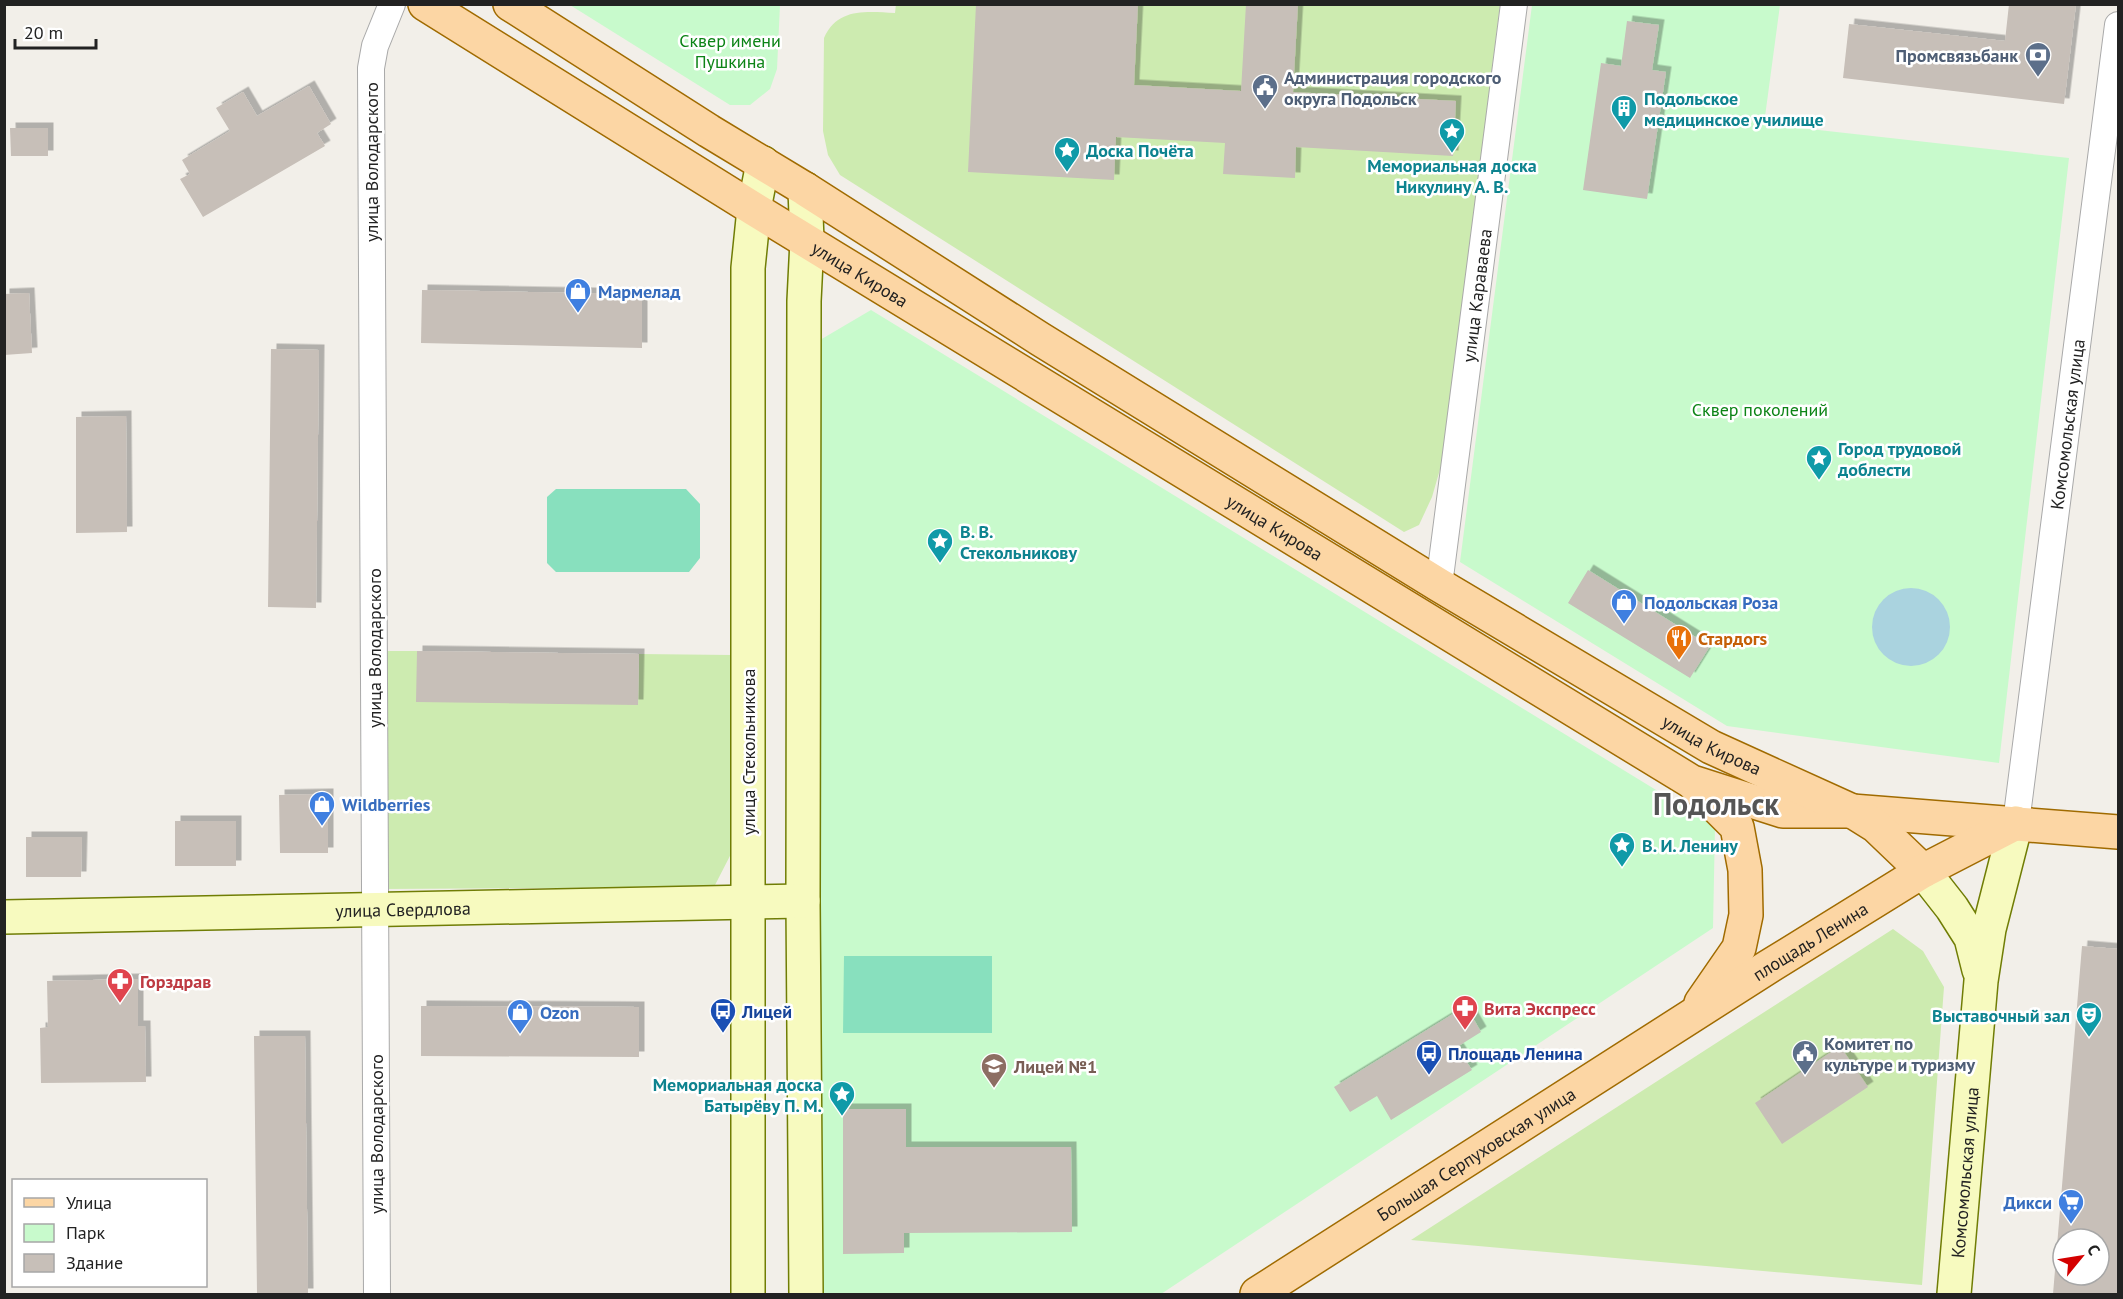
<svg xmlns="http://www.w3.org/2000/svg" width="2123" height="1299" font-family="'PT Sans',sans-serif">
	<style>
		.grass { fill: #cdebb0 }
		.park { fill: #c8facc }
		.pitch { fill: #88e0be }
		.water { fill: #aad3df }
		.building { fill: #c7bfb8; fill-rule: evenodd; filter: url(#shadow) }
		.lines { fill: none; stroke-linecap: round; stroke-linejoin: round }
		.street-casing { stroke: #a9a9a9; stroke-width: 28 }
		.secondary-casing { stroke: #707d05; stroke-width: 36 }
		.primary-casing { stroke: #a06b00; stroke-width: 36 }
		.street { stroke: #fff; stroke-width: 26 }
		.secondary { stroke: #f7fabf; stroke-width: 33 }
		.primary { stroke: #fcd6a4; stroke-width: 33 }
		.labels { text-anchor: middle; dominant-baseline: central; stroke-width: 5; stroke-linejoin: round; paint-order: stroke }
		.park-label { font-size: 18px; fill: #0c8416; stroke: #fff }
		.service-label { font-size: 18px; font-weight: bold; fill: #4e5e75; stroke: #fff; text-anchor: start }
		.culture-label { font-size: 18px; font-weight: bold; fill: #0d838f; stroke: #fff; text-anchor: start }
		.street-label { font-size: 18px; fill: #222; stroke: #fff }
		.shop-label { font-size: 18px; font-weight: bold; fill: #366cbe; stroke: #fff; text-anchor: start }
		.food-label { font-size: 18px; font-weight: bold; fill: #c56008; stroke: #fff; text-anchor: start }
		.health-label { font-size: 18px; font-weight: bold; fill: #be3a42; stroke: #fff; text-anchor: start }
		.transit-label { font-size: 18px; font-weight: bold; fill: #164399; stroke: #fff; text-anchor: start }
		.education-label { font-size: 18px; font-weight: bold; fill: #785e54; stroke: #fff; text-anchor: start }
		.town-label { font-size: 30px; font-weight: bold; fill: #555; stroke: #fff }
	</style>
	<defs>
		<filter id="shadow"><feDropShadow dx="5.5" dy="-5.5" stdDeviation="0" flood-color="#0004"/></filter>
	</defs>
	<rect width="100%" height="100%" fill="#f2efe9"/>
	<path class="grass" d="M 896,4 L 1500,5 L 1443,459 L 1432,497 L 1419,525 L 1404,532 L 840,175 L 828,155 L 823,131 L 824,38 C 838,7 867,12 895,13 Z
		M 379,651 L 417,651 L 638,705 L 639,654 L 732,655 L 733,850 L 714,887 L 381,889 Z
		M 1893,929 L 1923,951 L 1944,987 L 1922,1285 L 1411,1240 Z"/>
	<path class="park" d="M 570,5 L 780,5 L 777,69 L 770,89 L 750,105 L 730,105 Z
		M 1532,5 L 1780,5 L 1764,124 L 2069,158 L 1999,763 L 1727,726 L 1460,562 Z
		M 871,310 L 1715,826 L 1713,928 L 1161,1294 L 816,1294 L 820,340 Z"/>
	<path class="pitch" d="M 556,489 L 686,489 L 700,504 L 700,558 L 689,572 L 556,572 L 547,563 L 547,497 Z
		M 844,956 L 992,956 L 992,1033 L 843,1033 Z"/>
	<path class="water" d="M1872 627a39 39 0 1 1 78 0a39 39 0 1 1-78 0Z"/>
	<path class="building" d="M 976,4 L 1138,4 L 1134,85 L 1241,91 L 1246,4 L 1298,4 L 1293,92 L 1456,101 L 1453,156 L 1296,147 L 1295,178 L 1223,174 L 1225,143 L 1116,137 L 1114,180 L 968,172 Z
		M 2009,4 L 2076,4 L 2064,104 L 1843,78 L 1849,24 L 2005,41 Z
		M 1627,21 L 1659,25 L 1652,70 L 1666,72 L 1647,199 L 1583,190 L 1601,63 L 1621,66 Z
		M 309,86 L 331,124 L 317,133 L 325,146 L 203,217 L 180,179 L 190,174 L 182,160 L 230,131 L 216,108 L 243,92 L 257,116 Z
		M 10,128 L 48,128 L 48,156 L 11,156 Z
		M 422,290 L 642,294 L 642,348 L 421,343 Z
		M 29,293 L 32,353 L 4,355 L 4,294 Z
		M 271,349 L 319,350 L 316,608 L 268,607 Z
		M 126,416 L 127,532 L 76,533 L 76,417 Z
		M 1588,570 L 1710,646 L 1690,678 L 1568,603 Z
		M 417,651 L 639,654 L 638,705 L 416,702 Z
		M 328,794 L 328,853 L 280,853 L 279,795 Z
		M 175,821 L 236,821 L 236,866 L 175,866 Z
		M 26,837 L 82,837 L 81,877 L 26,877 Z
		M 2082,946 L 2118,949 L 2118,1294 L 2053,1294 ZM 2063,1239 L 2099,1239 L 2099,1275 L 2063,1275 Z
		M 138,979 L 138,1026 L 145,1026 L 146,1082 L 41,1083 L 40,1028 L 48,1027 L 47,981 Z
		M 421,1006 L 639,1007 L 639,1057 L 421,1056 Z
		M 1466,1006 L 1481,1032 L 1457,1047 L 1472,1070 L 1391,1120 L 1377,1096 L 1350,1112 L 1334,1087 Z
		M 254,1036 L 305,1036 L 308,1294 L 257,1294 Z
		M 1840,1046 L 1868,1087 L 1782,1144 L 1755,1103 Z
		M 843,1109 L 906,1109 L 906,1147 L 1071,1147 L 1072,1232 L 904,1233 L 904,1253 L 843,1254 Z"/>
	<g class="lines">
		<g class="street-casing">
			<g id="street">
				<path id="s1" d="M 1439,585 L 1514,4"/>
				<path id="s2" d="M 2016,823 L 2118,25"/>
				<path d="M 377,1294 L 371,68 L 375,46 L 392,4"/>
			</g>
		</g>
		<g class="secondary-casing">
			<g id="secondary">
				<path d="M 805,189 L 807,241 L 804,301 L 803,901 L 806,1294"/>
				<path d="M 1923,871 L 1952,908 L 1971,938 L 1979,970"/>
				<path id="s3" d="M 4,917 L 803,901"/>
				<path d="M 748,1294 L 748,268 L 754,209 L 763,163"/>
				<path id="s4" d="M 1954,1294 L 1981,981 L 1989,929 L 2016,823"/>
			</g>
		</g>
		<g class="primary-casing">
			<g id="primary">
				<path id="s5" d="M 425,4 L 754,209 L 1692,782 L 1783,811 L 1852,811 L 2118,832"/>
				<path id="s6" d="M 510,4 L 709,131 L 805,189 L 1040,339 L 1439,585 L 1711,747 L 1852,811 L 1876,826 L 1923,871"/>
				<path d="M 1695,785 L 1737,827 L 1745,870 L 1746,915 L 1739,948 L 1701,1003"/>
				<path id="s7" d="M 1257,1294 L 1768,967 L 1923,871 L 2016,823"/>
			</g>
		</g>
		<use href="#street" class="street"/>
		<use href="#secondary" class="secondary"/>
		<use href="#primary" class="primary"/>
	</g>
	<defs>
		<g id="bank-pin" transform="scale(1.35)"><path d="M0 17L-7.5 6A9.5 9.5 0 1 1 7.5 6Z" fill="#5c6f8a" stroke="#fff"/><path d="M-6-4H6V4H-6ZM0-2.3a2.3 2.3 0 1 0 0 4.6a2.3 2.3 0 1 0 0-4.6Z" fill="#fff"/></g>
		<g id="civic-pin" transform="scale(1.35)"><path d="M0 17L-7.5 6A9.5 9.5 0 1 1 7.5 6Z" fill="#5c6f8a" stroke="#fff"/><path d="M-.6-6.5H3V-4.5H.6V-3L4-1V1h2V6H-6V1h2V-1L-.6-3ZM-1.2 2.5V6h2.4V2.5Z" fill="#fff"/></g>
		<g id="building-pin" transform="scale(1.35)"><path d="M0 17L-7.5 6A9.5 9.5 0 1 1 7.5 6Z" fill="#0f9aa8" stroke="#fff"/><path d="M-4-6H4V6H1V3H-1V6H-4ZM-2.5-4.3h1.7v1.8h-1.7ZM.8-4.3h1.7v1.8H.8ZM-2.5-1h1.7V.8h-1.7ZM.8-1h1.7V.8H.8Z" fill="#fff"/></g>
		<g id="sight-pin" transform="scale(1.35)"><path d="M0 17L-7.5 6A9.5 9.5 0 1 1 7.5 6Z" fill="#0f9aa8" stroke="#fff"/><path d="M0-6L1.8-2.2L6-1.7L2.9 1.2L3.7 5.4L0 3.3L-3.7 5.4L-2.9 1.2L-6-1.7L-1.8-2.2Z" fill="#fff"/></g>
		<g id="shop-pin" transform="scale(1.35)"><path d="M0 17L-7.5 6A9.5 9.5 0 1 1 7.5 6Z" fill="#3f7fe0" stroke="#fff"/><path d="M-5-2.5h2.3a2.7 3.5 0 0 1 5.4 0H5L5.5 6h-11ZM-1.5-2.5h3a1.5 2.3 0 0 0-3 0Z" fill="#fff"/></g>
		<g id="restaurant-pin" transform="scale(1.35)"><path d="M0 17L-7.5 6A9.5 9.5 0 1 1 7.5 6Z" fill="#e8710a" stroke="#fff"/><path d="M-5-6h1v4h1v-4h1v4h1v-4h1v5L-1.5 .5V6h-2V.5L-5-1ZM5-6V6H3V1.5H1.5Q1.5-4 5-6Z" fill="#fff"/></g>
		<g id="pharmacy-pin" transform="scale(1.35)"><path d="M0 17L-7.5 6A9.5 9.5 0 1 1 7.5 6Z" fill="#e0444e" stroke="#fff"/><path d="M-2-6h4v4h4v4h-4v4h-4v-4h-4v-4h4Z" fill="#fff"/></g>
		<g id="bus-pin" transform="scale(1.35)"><path d="M0 17L-7.5 6A9.5 9.5 0 1 1 7.5 6Z" fill="#1a4fb4" stroke="#fff"/><path d="M-5-6H5V4H4V6H2V4H-2V6H-4V4H-5ZM-3.5-4V0h7V-4ZM-3.5 1.2v1.5H-2V1.2ZM2 1.2v1.5H3.5V1.2Z" fill="#fff"/></g>
		<g id="theatre-pin" transform="scale(1.35)"><path d="M0 17L-7.5 6A9.5 9.5 0 1 1 7.5 6Z" fill="#0f9aa8" stroke="#fff"/><path d="M-5-5.5Q0-4 5-5.5V0Q5 5 0 6Q-5 5-5 0ZM-3.3-2.5H-1v1.5H-3.3ZM1-2.5H3.3v1.5H1ZM-2.8 1Q0 5.5 2.8 1Z" fill="#fff"/></g>
		<g id="school-pin" transform="scale(1.35)"><path d="M0 17L-7.5 6A9.5 9.5 0 1 1 7.5 6Z" fill="#8d6e63" stroke="#fff"/><path d="M0-5L7-2L0 1L-7-2ZM-4 1L0 2.5L4 1V4Q0 6-4 4Z" fill="#fff"/></g>
		<g id="supermarket-pin" transform="scale(1.35)"><path d="M0 17L-7.5 6A9.5 9.5 0 1 1 7.5 6Z" fill="#3f7fe0" stroke="#fff"/><path d="M-6-5.5h2.5l.6 2H6L4.5 2H-2.5L-4.4-4H-6ZM-1.5 3.2a1.3 1.3 0 1 0 .1 0ZM3 3.2a1.3 1.3 0 1 0 .1 0Z" fill="#fff"/></g>
	</defs>
	<g fill-rule="evenodd">
		<use href="#bank-pin" x="2038" y="55"/>
		<use href="#civic-pin" x="1265" y="87"/>
		<use href="#building-pin" x="1624" y="108"/>
		<use href="#sight-pin" x="1452" y="131"/>
		<use href="#sight-pin" x="1067" y="150"/>
		<use href="#shop-pin" x="578" y="291"/>
		<use href="#sight-pin" x="1819" y="458"/>
		<use href="#sight-pin" x="940" y="541"/>
		<use href="#shop-pin" x="1624" y="602"/>
		<use href="#restaurant-pin" x="1679" y="638"/>
		<use href="#shop-pin" x="322" y="804"/>
		<use href="#sight-pin" x="1622" y="845"/>
		<use href="#pharmacy-pin" x="120" y="981"/>
		<use href="#pharmacy-pin" x="1465" y="1008"/>
		<use href="#bus-pin" x="723" y="1011"/>
		<use href="#shop-pin" x="520" y="1012"/>
		<use href="#theatre-pin" x="2089" y="1015"/>
		<use href="#bus-pin" x="1429" y="1053"/>
		<use href="#civic-pin" x="1805" y="1053"/>
		<use href="#school-pin" x="994" y="1066"/>
		<use href="#sight-pin" x="842" y="1094"/>
		<use href="#supermarket-pin" x="2071" y="1202"/>
	</g>
	<g class="labels">
		<g class="park-label">
			<text x="730" y="40">Сквер имени<tspan x="730" dy="21">Пушкина</tspan></text>
			<text x="1760" y="409">Сквер поколений</text>
		</g>
		<g class="service-label">
			<text x="2018" y="55" text-anchor="end">Промсвязьбанк</text>
			<text x="1284" y="77">Администрация городского<tspan x="1284" dy="21">округа Подольск</tspan></text>
			<text x="1824" y="1043">Комитет по<tspan x="1824" dy="21">культуре и туризму</tspan></text>
		</g>
		<g class="culture-label">
			<text x="1644" y="98">Подольское<tspan x="1644" dy="21">медицинское училище</tspan></text>
			<text x="1086" y="150">Доска Почёта</text>
			<text x="1452" y="165" text-anchor="middle">Мемориальная доска<tspan x="1452" dy="21">Никулину А. В.</tspan></text>
			<text x="1838" y="448">Город трудовой<tspan x="1838" dy="21">доблести</tspan></text>
			<text x="960" y="531">В. В.<tspan x="960" dy="21">Стекольникову</tspan></text>
			<text x="1642" y="845">В. И. Ленину</text>
			<text x="2070" y="1015" text-anchor="end">Выставочный зал</text>
			<text x="822" y="1084" text-anchor="end">Мемориальная доска<tspan x="822" dy="21">Батырёву П. М.</tspan></text>
		</g>
		<g class="street-label">
			<text transform="translate(371 162) rotate(-90)">улица Володарского</text>
			<text stroke="none"><textPath href="#s5" startOffset="512">улица Кирова</textPath></text>
			<text stroke="none"><textPath href="#s1" startOffset="292">улица Караваева</textPath></text>
			<text stroke="none"><textPath href="#s2" startOffset="402">Комсомольская улица</textPath></text>
			<text stroke="none"><textPath href="#s5" startOffset="998">улица Кирова</textPath></text>
			<text transform="translate(374 648) rotate(-90)">улица Володарского</text>
			<text stroke="none"><textPath href="#s6" startOffset="1412">улица Кирова</textPath></text>
			<text transform="translate(748 752) rotate(-90)">улица Стекольникова</text>
			<text stroke="none"><textPath href="#s3" startOffset="399">улица Свердлова</textPath></text>
			<text stroke="none"><textPath href="#s7" startOffset="656">площадь Ленина</textPath></text>
			<text transform="translate(376 1134) rotate(-90)">улица Володарского</text>
			<text stroke="none"><textPath href="#s7" startOffset="260">Большая Серпуховская улица</textPath></text>
			<text stroke="none"><textPath href="#s4" startOffset="122">Комсомольская улица</textPath></text>
		</g>
		<g class="shop-label">
			<text x="598" y="291">Мармелад</text>
			<text x="1644" y="602">Подольская Роза</text>
			<text x="342" y="804">Wildberries</text>
			<text x="540" y="1012">Ozon</text>
			<text x="2052" y="1202" text-anchor="end">Дикси</text>
		</g>
		<g class="food-label">
			<text x="1698" y="638">Стардогs</text>
		</g>
		<g class="health-label">
			<text x="140" y="981">Горздрав</text>
			<text x="1484" y="1008">Вита Экспресс</text>
		</g>
		<g class="transit-label">
			<text x="742" y="1011">Лицeй</text>
			<text x="1448" y="1053">Площадь Ленина</text>
		</g>
		<g class="education-label">
			<text x="1014" y="1066">Лицeй №1</text>
		</g>
		<g class="town-label">
			<text x="1716" y="803">Подольск</text>
		</g>
	</g>
	<rect width="2123" height="1299" fill="none" stroke="#222222" stroke-width="12"/>
	<rect x="12" y="1179" width="195" height="108" fill="#ffffff" stroke="#a7a7a7" stroke-width="1.5"/>
	<rect x="24" y="1198" width="30" height="9" fill="#fcd6a4" stroke="#a7a7a7" stroke-width="1.5"/>
	<text x="66" y="1209" font-size="18" fill="#222222">Улица</text>
	<rect x="24" y="1224" width="30" height="18" fill="#c8facc" stroke="#a7a7a7" stroke-width="1.5"/>
	<text x="66" y="1239" font-size="18" fill="#222222">Парк</text>
	<rect x="24" y="1254" width="30" height="18" fill="#c7bfb8" stroke="#a7a7a7" stroke-width="1.5"/>
	<text x="66" y="1269" font-size="18" fill="#222222">Здание</text>
	<g transform="translate(2081 1257) rotate(60)"><circle r="28" fill="#ffffff" stroke="#a7a7a7" stroke-width="1.5"/>
	<path d="M0-4.5L10 22L0 15L-10 22Z" fill="#d40000"/>
	<text y="-9" font-size="16" font-weight="bold" text-anchor="middle" fill="#222222">С</text>
	</g>
	<path d="M15 39v9h81v-9" fill="none" stroke="#222222" stroke-width="3"/>
	<text x="24" y="39" font-size="18" fill="#222222" stroke="#ffffff" stroke-width="4.5" paint-order="stroke">20 m</text>
</svg>
